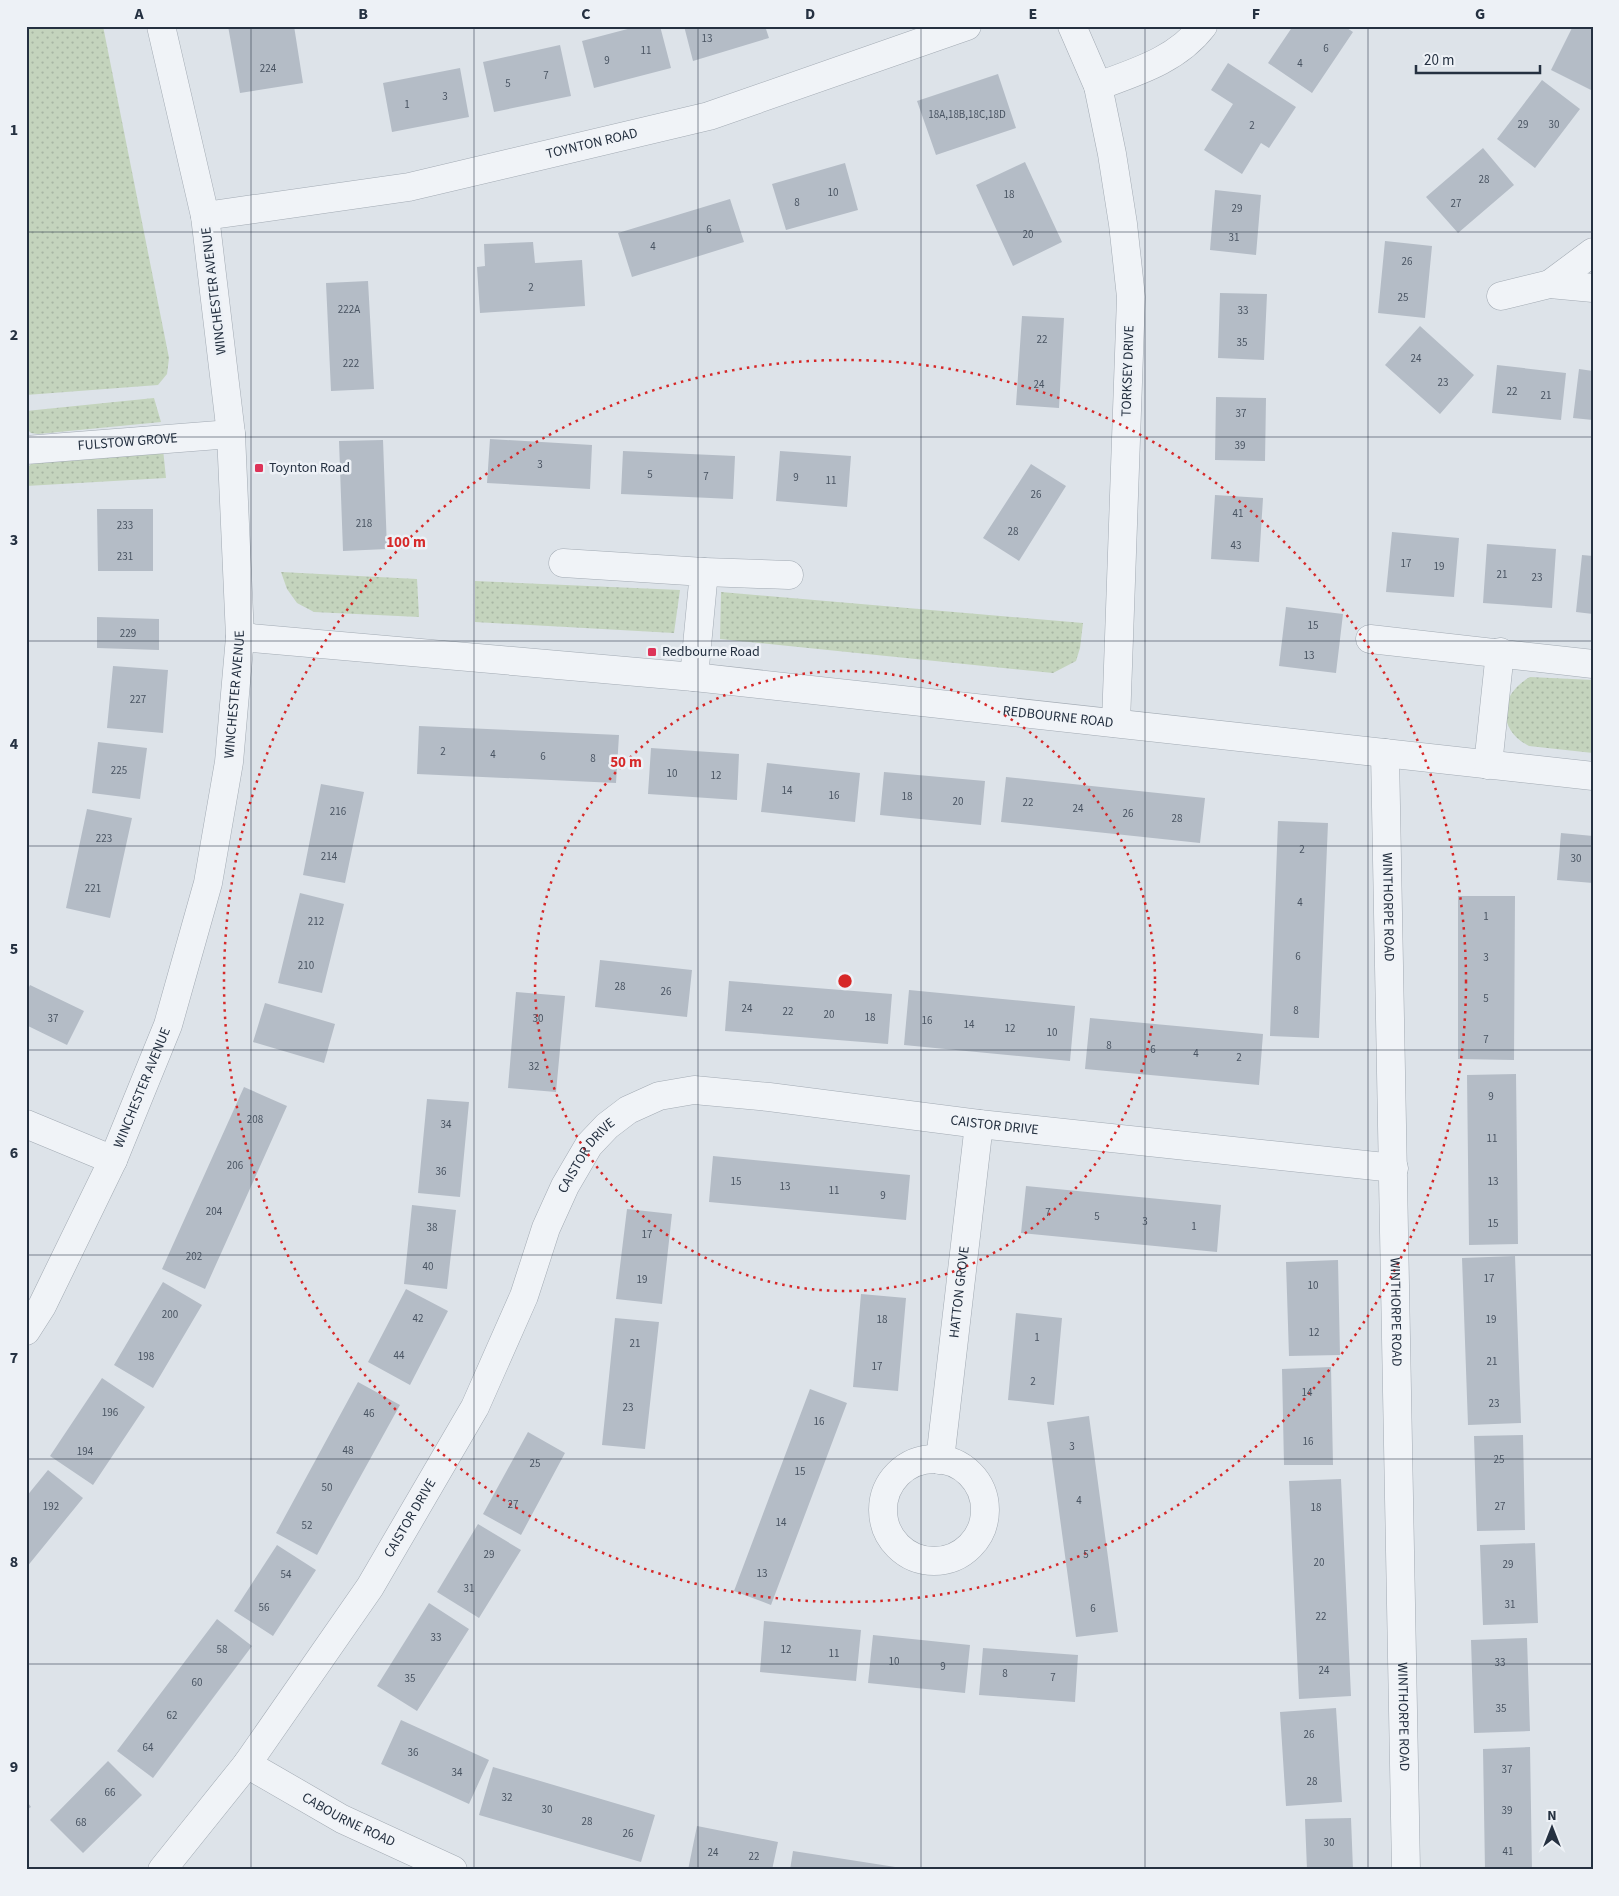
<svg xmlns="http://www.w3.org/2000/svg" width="1619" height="1896" font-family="'Source Sans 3',sans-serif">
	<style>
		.grass { fill: url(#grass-dots) }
		.building { fill: #b4bcc6 }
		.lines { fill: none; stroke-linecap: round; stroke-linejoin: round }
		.minor-casing { stroke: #a2aab3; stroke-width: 29 }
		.minor { stroke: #f0f3f7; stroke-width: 28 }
		.grid { fill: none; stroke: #253141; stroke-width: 1; stroke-opacity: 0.55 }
		.ring { fill: none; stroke: #d62828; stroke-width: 2.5; stroke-dasharray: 2.5 5 }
		.poi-dot { fill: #dd3358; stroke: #edf1f6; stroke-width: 2 }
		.labels { text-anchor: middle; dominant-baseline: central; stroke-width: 5; stroke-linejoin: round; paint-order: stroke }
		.number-label { font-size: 11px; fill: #495462 }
		.street-label { font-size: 14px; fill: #253141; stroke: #edf1f6 }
		.poi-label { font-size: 14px; fill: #253141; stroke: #edf1f6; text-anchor: start }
		.centre { fill: #d62828; stroke: #edf1f6; stroke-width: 2.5 }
		.ring-label { font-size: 15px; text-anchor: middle; font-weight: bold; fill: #d62828; stroke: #edf1f6; stroke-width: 5; stroke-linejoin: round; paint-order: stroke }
		.neatline { fill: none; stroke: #253141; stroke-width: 2 }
		.grid-label { font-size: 16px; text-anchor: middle; font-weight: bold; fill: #253141 }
	</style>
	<defs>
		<pattern id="grass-dots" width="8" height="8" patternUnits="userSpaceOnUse" patternTransform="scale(1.25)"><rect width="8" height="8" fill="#c4d4bd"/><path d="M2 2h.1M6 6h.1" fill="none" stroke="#a8b6a4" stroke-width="1.8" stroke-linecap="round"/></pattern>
	</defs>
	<rect width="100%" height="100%" fill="#dde3e9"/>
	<path class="grass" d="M 26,26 L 103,26 L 169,358 L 167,374 L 158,385 L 26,395 Z
		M 154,398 L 161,422 L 38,434 L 31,433 L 26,428 L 26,411 Z
		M 163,449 L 166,478 L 26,486 L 26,469 L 35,460 Z
		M 281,572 L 417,579 L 419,617 L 314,612 L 297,603 L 287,589 Z
		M 475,581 L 680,590 L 674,633 L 475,622 Z
		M 721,592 L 1083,623 L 1080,648 L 1076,661 L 1053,673 L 720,639 Z
		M 1530,677 L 1593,680 L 1593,753 L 1529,746 C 1496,729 1499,694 1530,677 Z"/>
	<path class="building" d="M 228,26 L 294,26 L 303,83 L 240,93 Z
		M 639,26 L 660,26 L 671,68 L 594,88 L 582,41 Z
		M 684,26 L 765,26 L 769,38 L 693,61 Z
		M 1293,26 L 1344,26 L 1353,32 L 1312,93 L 1268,63 Z
		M 1573,26 L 1593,26 L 1593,91 L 1551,70 Z
		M 560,45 L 571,96 L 494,112 L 483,62 Z
		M 1228,63 L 1296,107 L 1269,148 L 1261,143 L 1242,174 L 1204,150 L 1233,104 L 1211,90 Z
		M 460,68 L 469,117 L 392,132 L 383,83 Z
		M 998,74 L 1016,128 L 936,155 L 917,101 Z
		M 1542,80 L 1580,109 L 1535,168 L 1497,139 Z
		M 1483,148 L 1514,185 L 1458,233 L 1426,197 Z
		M 1025,162 L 1062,242 L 1013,266 L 976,185 Z
		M 845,163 L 858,210 L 786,230 L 772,184 Z
		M 1215,190 L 1261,195 L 1256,255 L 1210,250 Z
		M 730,199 L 744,242 L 632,277 L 618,233 Z
		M 1385,241 L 1432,246 L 1425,318 L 1378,313 Z
		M 533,242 L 535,263 L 582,260 L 585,306 L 480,313 L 477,267 L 485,266 L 484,244 Z
		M 368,281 L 374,389 L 331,391 L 326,283 Z
		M 1220,293 L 1267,294 L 1264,360 L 1218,358 Z
		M 1022,316 L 1064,318 L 1059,408 L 1016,405 Z
		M 1420,326 L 1474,375 L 1440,414 L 1385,365 Z
		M 1497,365 L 1566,373 L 1561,420 L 1492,413 Z
		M 1579,369 L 1593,371 L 1593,420 L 1573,418 Z
		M 1216,397 L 1266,398 L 1265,461 L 1215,460 Z
		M 490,439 L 592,445 L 590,489 L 487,483 Z
		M 383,440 L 387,549 L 343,551 L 339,441 Z
		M 623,451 L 735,456 L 733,499 L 621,494 Z
		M 780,451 L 851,456 L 847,507 L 776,501 Z
		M 1031,464 L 1066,486 L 1019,561 L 983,538 Z
		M 1215,495 L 1263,498 L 1259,562 L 1211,559 Z
		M 97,509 L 153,509 L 153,571 L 98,571 Z
		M 1392,532 L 1459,538 L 1454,597 L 1386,592 Z
		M 1487,544 L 1556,549 L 1552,608 L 1483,603 Z
		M 1582,555 L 1593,556 L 1593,614 L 1576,612 Z
		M 1286,607 L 1343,614 L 1336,673 L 1279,666 Z
		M 97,617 L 159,619 L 159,650 L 97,648 Z
		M 113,666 L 168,670 L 163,733 L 107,728 Z
		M 419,726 L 619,735 L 616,783 L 417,774 Z
		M 98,742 L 147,748 L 140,799 L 92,793 Z
		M 651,748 L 739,754 L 737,800 L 648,794 Z
		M 767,763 L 860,773 L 855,822 L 761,812 Z
		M 884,772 L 985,781 L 981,825 L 880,815 Z
		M 1006,777 L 1205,798 L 1200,843 L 1001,822 Z
		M 321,784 L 364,792 L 345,883 L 303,875 Z
		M 87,809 L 132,818 L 110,918 L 66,908 Z
		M 1278,821 L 1328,823 L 1319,1038 L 1270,1036 Z
		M 1561,833 L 1593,836 L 1593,883 L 1557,880 Z
		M 300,893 L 344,904 L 322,993 L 278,983 Z
		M 1458,896 L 1515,896 L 1514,1060 L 1458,1059 Z
		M 600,960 L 692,970 L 687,1017 L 595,1007 Z
		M 729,981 L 892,994 L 888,1044 L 725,1031 Z
		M 30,985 L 84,1011 L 67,1045 L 26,1025 L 26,993 Z
		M 909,990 L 1075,1006 L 1070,1061 L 904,1045 Z
		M 516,992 L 565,996 L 556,1092 L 508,1088 Z
		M 265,1003 L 335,1024 L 324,1063 L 253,1042 Z
		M 1090,1018 L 1263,1034 L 1259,1085 L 1085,1069 Z
		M 1516,1074 L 1518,1244 L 1469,1245 L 1467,1075 Z
		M 244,1087 L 287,1106 L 205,1289 L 162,1269 Z
		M 427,1099 L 469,1102 L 460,1197 L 418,1193 Z
		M 713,1156 L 910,1175 L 906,1220 L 709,1202 Z
		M 1026,1186 L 1221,1205 L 1217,1252 L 1021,1233 Z
		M 412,1205 L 456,1210 L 447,1289 L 404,1284 Z
		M 627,1209 L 672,1214 L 662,1304 L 616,1299 Z
		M 1515,1256 L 1521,1423 L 1468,1425 L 1462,1258 Z
		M 1338,1260 L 1340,1355 L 1289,1356 L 1286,1262 Z
		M 163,1282 L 202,1305 L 153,1388 L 114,1365 Z
		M 406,1289 L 448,1311 L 410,1385 L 368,1362 Z
		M 861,1294 L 906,1298 L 898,1391 L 853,1387 Z
		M 1016,1313 L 1062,1318 L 1054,1405 L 1008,1400 Z
		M 615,1318 L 659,1322 L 645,1449 L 602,1445 Z
		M 1331,1367 L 1333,1465 L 1284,1465 L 1282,1369 Z
		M 102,1378 L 145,1407 L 93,1485 L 50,1456 Z
		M 358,1382 L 400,1405 L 317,1555 L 276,1533 Z
		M 810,1389 L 847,1403 L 771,1605 L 734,1591 Z
		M 1089,1416 L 1118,1632 L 1076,1637 L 1047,1422 Z
		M 528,1432 L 565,1453 L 521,1535 L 483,1514 Z
		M 1523,1435 L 1525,1530 L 1477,1531 L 1474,1436 Z
		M 48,1470 L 83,1498 L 26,1568 L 26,1497 Z
		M 1341,1479 L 1351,1696 L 1299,1699 L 1289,1481 Z
		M 478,1524 L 521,1550 L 479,1618 L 437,1592 Z
		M 1535,1543 L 1538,1623 L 1483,1625 L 1480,1545 Z
		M 277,1545 L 316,1570 L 273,1636 L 234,1611 Z
		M 429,1603 L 469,1629 L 417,1711 L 377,1686 Z
		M 217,1619 L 252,1646 L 153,1778 L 117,1751 Z
		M 764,1621 L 861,1630 L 856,1681 L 760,1672 Z
		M 873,1635 L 970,1645 L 965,1693 L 868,1683 Z
		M 1527,1638 L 1530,1731 L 1474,1733 L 1471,1640 Z
		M 983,1648 L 1078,1655 L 1075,1702 L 979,1695 Z
		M 1336,1708 L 1342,1802 L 1286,1806 L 1280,1712 Z
		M 401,1720 L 489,1760 L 469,1804 L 381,1764 Z
		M 1530,1747 L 1532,1870 L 1485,1870 L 1483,1749 Z
		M 108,1761 L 142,1795 L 83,1853 L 50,1820 Z
		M 493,1767 L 655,1815 L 641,1862 L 479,1815 Z
		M 26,1800 L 31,1807 L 26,1810 Z
		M 1351,1818 L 1353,1870 L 1307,1870 L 1305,1819 Z
		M 697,1826 L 778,1842 L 772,1870 L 688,1870 Z
		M 793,1851 L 908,1869 L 908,1870 L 790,1870 Z"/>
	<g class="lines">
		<g class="minor-casing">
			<g id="minor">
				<path d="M 1072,26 L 1098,86 L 1112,154 L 1123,224 L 1131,297 L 1116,723"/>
				<path d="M 1098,86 C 1136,72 1177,60 1203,26"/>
				<path id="s1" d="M 205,216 L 409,187 L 709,116 L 967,26"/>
				<path d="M 1550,284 L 1593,252"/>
				<path d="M 1501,296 L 1550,284 L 1593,288"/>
				<path id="s2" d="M 26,450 L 231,434"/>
				<path d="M 563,563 L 704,572 L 694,677"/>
				<path d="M 704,572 L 789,575"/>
				<path id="s3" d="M 240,637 L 694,677 L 1593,776"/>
				<path d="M 1370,639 L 1593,664"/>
				<path id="s4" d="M 1385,753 L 1406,1870"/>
				<path d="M 1488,765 L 1500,652"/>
				<path d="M 26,1124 L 113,1160"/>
				<path id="s5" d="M 26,1331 L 42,1306 L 113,1160 L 168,1025 L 208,883 L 229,762 L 240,637 L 231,434 L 205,216 L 161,26"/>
				<circle cx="934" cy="1510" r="51"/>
				<path id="s6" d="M 940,1460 L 979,1124"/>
				<path id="s7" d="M 247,1764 L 342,1819 L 453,1870"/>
				<path id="s8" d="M 162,1870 L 247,1764 L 370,1587 L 475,1407 L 524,1296 L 546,1228 L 565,1186 L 589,1145 L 607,1126 L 628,1110 L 659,1096 L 694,1090 L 769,1097 L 979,1124 L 1394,1168"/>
			</g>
		</g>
		<use href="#minor" class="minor"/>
	</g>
	<path class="grid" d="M 251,26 L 251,1870M 474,26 L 474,1870M 698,26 L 698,1870M 921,26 L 921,1870M 1145,26 L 1145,1870M 1368,26 L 1368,1870M 26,232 L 1593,232M 26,437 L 1593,437M 26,641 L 1593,641M 26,846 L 1593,846M 26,1050 L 1593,1050M 26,1255 L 1593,1255M 26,1459 L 1593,1459M 26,1664 L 1593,1664"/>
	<g class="ring">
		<circle cx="845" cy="981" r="310"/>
		<circle cx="845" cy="981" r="621"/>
	</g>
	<g class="poi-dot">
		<rect x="254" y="463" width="10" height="10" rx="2.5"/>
		<rect x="647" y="647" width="10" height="10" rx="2.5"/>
	</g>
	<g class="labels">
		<g class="number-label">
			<text x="707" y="38">13</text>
			<text x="1326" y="48">6</text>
			<text x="646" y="50">11</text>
			<text x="607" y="60">9</text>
			<text x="1300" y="63">4</text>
			<text x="268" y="68">224</text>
			<text x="546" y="75">7</text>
			<text x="508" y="83">5</text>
			<text x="445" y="96">3</text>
			<text x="407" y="104">1</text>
			<text x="967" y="114">18A,18B,18C,18D</text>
			<text x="1523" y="124">29</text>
			<text x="1554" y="124">30</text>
			<text x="1252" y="125">2</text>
			<text x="1484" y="179">28</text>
			<text x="833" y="192">10</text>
			<text x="1009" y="194">18</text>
			<text x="797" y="202">8</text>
			<text x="1456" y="203">27</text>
			<text x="1237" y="208">29</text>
			<text x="709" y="229">6</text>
			<text x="1028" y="234">20</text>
			<text x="1234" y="237">31</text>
			<text x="653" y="246">4</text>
			<text x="1407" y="261">26</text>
			<text x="531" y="287">2</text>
			<text x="1403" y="297">25</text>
			<text x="349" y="309">222A</text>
			<text x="1243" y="310">33</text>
			<text x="1042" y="339">22</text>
			<text x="1242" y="342">35</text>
			<text x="1416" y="358">24</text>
			<text x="351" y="363">222</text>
			<text x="1443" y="382">23</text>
			<text x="1039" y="384">24</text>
			<text x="1512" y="391">22</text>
			<text x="1546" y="395">21</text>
			<text x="1241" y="413">37</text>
			<text x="1240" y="445">39</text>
			<text x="540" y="464">3</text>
			<text x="650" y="474">5</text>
			<text x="706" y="476">7</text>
			<text x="796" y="477">9</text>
			<text x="831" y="480">11</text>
			<text x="1036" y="494">26</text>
			<text x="1238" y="513">41</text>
			<text x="364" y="523">218</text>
			<text x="125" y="525">233</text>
			<text x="1013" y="531">28</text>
			<text x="1236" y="545">43</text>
			<text x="125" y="556">231</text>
			<text x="1406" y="563">17</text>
			<text x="1439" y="566">19</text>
			<text x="1502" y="574">21</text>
			<text x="1537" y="577">23</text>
			<text x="1313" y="625">15</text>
			<text x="128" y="633">229</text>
			<text x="1309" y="655">13</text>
			<text x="138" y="699">227</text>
			<text x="443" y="751">2</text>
			<text x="493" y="754">4</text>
			<text x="543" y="756">6</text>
			<text x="593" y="758">8</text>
			<text x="119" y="770">225</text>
			<text x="672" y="773">10</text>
			<text x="716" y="775">12</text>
			<text x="787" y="790">14</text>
			<text x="834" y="795">16</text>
			<text x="907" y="796">18</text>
			<text x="958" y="801">20</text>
			<text x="1028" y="802">22</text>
			<text x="1078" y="808">24</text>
			<text x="338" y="811">216</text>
			<text x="1128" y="813">26</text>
			<text x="1177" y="818">28</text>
			<text x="104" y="838">223</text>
			<text x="1302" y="849">2</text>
			<text x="329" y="856">214</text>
			<text x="1576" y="858">30</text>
			<text x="93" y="888">221</text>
			<text x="1300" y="902">4</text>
			<text x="1486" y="916">1</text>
			<text x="316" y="921">212</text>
			<text x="1298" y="956">6</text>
			<text x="1486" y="957">3</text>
			<text x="306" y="965">210</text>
			<text x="620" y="986">28</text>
			<text x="666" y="991">26</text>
			<text x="1486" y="998">5</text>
			<text x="747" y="1008">24</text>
			<text x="1296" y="1010">8</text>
			<text x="788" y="1011">22</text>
			<text x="829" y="1014">20</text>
			<text x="870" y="1017">18</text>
			<text x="53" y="1018">37</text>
			<text x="538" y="1018">30</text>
			<text x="927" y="1020">16</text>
			<text x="969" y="1024">14</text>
			<text x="1010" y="1028">12</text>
			<text x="1052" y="1032">10</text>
			<text x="1486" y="1039">7</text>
			<text x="1109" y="1045">8</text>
			<text x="1153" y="1049">6</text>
			<text x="1196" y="1053">4</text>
			<text x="1239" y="1057">2</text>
			<text x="534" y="1066">32</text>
			<text x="1491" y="1096">9</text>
			<text x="255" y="1119">208</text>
			<text x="446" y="1124">34</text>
			<text x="1492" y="1138">11</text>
			<text x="235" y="1165">206</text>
			<text x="441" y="1171">36</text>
			<text x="736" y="1181">15</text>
			<text x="1493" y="1181">13</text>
			<text x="785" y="1186">13</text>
			<text x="834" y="1190">11</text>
			<text x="883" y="1195">9</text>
			<text x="214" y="1211">204</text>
			<text x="1048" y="1212">7</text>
			<text x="1097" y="1216">5</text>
			<text x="1145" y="1221">3</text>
			<text x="1493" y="1223">15</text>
			<text x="1194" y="1226">1</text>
			<text x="432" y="1227">38</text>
			<text x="647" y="1234">17</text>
			<text x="194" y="1256">202</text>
			<text x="428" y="1266">40</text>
			<text x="1489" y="1278">17</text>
			<text x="642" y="1279">19</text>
			<text x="1313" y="1285">10</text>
			<text x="170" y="1314">200</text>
			<text x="418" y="1318">42</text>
			<text x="882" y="1319">18</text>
			<text x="1491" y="1319">19</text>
			<text x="1314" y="1332">12</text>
			<text x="1037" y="1337">1</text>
			<text x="635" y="1343">21</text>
			<text x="399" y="1355">44</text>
			<text x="146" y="1356">198</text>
			<text x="1492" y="1361">21</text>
			<text x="877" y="1366">17</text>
			<text x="1033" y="1381">2</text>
			<text x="1307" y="1392">14</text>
			<text x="1494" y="1403">23</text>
			<text x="628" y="1407">23</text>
			<text x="110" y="1412">196</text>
			<text x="369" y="1413">46</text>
			<text x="819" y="1421">16</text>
			<text x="1308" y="1441">16</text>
			<text x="1072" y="1446">3</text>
			<text x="348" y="1450">48</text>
			<text x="85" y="1451">194</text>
			<text x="1499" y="1459">25</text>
			<text x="535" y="1463">25</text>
			<text x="800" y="1471">15</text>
			<text x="327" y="1487">50</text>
			<text x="1079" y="1500">4</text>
			<text x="513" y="1504">27</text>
			<text x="51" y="1506">192</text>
			<text x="1500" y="1506">27</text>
			<text x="1316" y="1507">18</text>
			<text x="781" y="1522">14</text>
			<text x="307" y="1525">52</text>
			<text x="489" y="1554">29</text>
			<text x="1086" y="1554">5</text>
			<text x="1319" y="1562">20</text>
			<text x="1508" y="1564">29</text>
			<text x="762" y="1573">13</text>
			<text x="286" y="1574">54</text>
			<text x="469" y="1588">31</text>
			<text x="1510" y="1604">31</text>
			<text x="264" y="1607">56</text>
			<text x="1093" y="1608">6</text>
			<text x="1321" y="1616">22</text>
			<text x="436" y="1637">33</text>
			<text x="222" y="1649">58</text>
			<text x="786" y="1649">12</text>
			<text x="834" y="1653">11</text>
			<text x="894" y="1661">10</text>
			<text x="1500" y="1662">33</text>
			<text x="943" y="1666">9</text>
			<text x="1324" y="1670">24</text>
			<text x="1005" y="1673">8</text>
			<text x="1053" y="1677">7</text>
			<text x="410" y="1678">35</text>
			<text x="197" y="1682">60</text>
			<text x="1501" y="1708">35</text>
			<text x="172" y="1715">62</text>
			<text x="1309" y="1734">26</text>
			<text x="148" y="1747">64</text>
			<text x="413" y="1752">36</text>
			<text x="1507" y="1769">37</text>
			<text x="457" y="1772">34</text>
			<text x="1312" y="1781">28</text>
			<text x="110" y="1792">66</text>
			<text x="507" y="1797">32</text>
			<text x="547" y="1809">30</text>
			<text x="1507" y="1810">39</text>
			<text x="587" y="1821">28</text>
			<text x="81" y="1822">68</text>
			<text x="628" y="1833">26</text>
			<text x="1329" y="1842">30</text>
			<text x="1508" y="1851">41</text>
			<text x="713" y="1852">24</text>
			<text x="754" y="1856">22</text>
		</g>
		<g class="street-label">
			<text stroke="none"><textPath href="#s1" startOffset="394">TOYNTON ROAD</textPath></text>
			<text transform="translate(214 291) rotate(-97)">WINCHESTER AVENUE</text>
			<text transform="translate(1128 371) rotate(-88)">TORKSEY DRIVE</text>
			<text stroke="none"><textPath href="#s2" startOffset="102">FULSTOW GROVE</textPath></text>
			<text stroke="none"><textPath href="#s5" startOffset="676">WINCHESTER AVENUE</textPath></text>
			<text stroke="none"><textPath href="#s3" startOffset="822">REDBOURNE ROAD</textPath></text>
			<text stroke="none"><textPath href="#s4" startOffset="154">WINTHORPE ROAD</textPath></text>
			<text stroke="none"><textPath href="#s5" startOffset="270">WINCHESTER AVENUE</textPath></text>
			<text stroke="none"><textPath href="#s8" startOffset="1271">CAISTOR DRIVE</textPath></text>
			<text stroke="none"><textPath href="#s8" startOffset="836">CAISTOR DRIVE</textPath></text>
			<text stroke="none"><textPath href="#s6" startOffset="169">HATTON GROVE</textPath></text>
			<text stroke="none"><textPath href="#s4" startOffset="559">WINTHORPE ROAD</textPath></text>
			<text stroke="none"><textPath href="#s8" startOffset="431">CAISTOR DRIVE</textPath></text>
			<text stroke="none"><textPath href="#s4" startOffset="964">WINTHORPE ROAD</textPath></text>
			<text stroke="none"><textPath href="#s7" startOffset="116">CABOURNE ROAD</textPath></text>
		</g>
		<g class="poi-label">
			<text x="269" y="468">Toynton Road</text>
			<text x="662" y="652">Redbourne Road</text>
		</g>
	</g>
	<circle cx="845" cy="981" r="8" class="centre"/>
	<g class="ring-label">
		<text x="406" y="547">100 m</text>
		<text x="626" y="767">50 m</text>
	</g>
	<rect width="1619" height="1896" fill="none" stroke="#edf1f6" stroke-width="55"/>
	<g transform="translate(1552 1828)" stroke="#edf1f6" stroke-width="4" paint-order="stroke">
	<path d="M0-4L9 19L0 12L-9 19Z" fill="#253141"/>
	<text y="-8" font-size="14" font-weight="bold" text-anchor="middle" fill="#253141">N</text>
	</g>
	<path d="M1416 65v8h124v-8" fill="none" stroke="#253141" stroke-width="2.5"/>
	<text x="1424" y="65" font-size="15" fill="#253141" stroke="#edf1f6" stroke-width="4" paint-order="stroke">20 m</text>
	<rect x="28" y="28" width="1564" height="1840" class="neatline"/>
	<g class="grid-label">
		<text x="139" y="19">A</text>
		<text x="363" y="19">B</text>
		<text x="586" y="19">C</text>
		<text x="810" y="19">D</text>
		<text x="1033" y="19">E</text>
		<text x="1256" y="19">F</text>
		<text x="1480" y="19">G</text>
		<text x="14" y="135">1</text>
		<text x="14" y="340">2</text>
		<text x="14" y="545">3</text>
		<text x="14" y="749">4</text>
		<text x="14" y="954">5</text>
		<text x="14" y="1158">6</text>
		<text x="14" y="1363">7</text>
		<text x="14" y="1567">8</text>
		<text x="14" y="1772">9</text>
	</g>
</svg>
